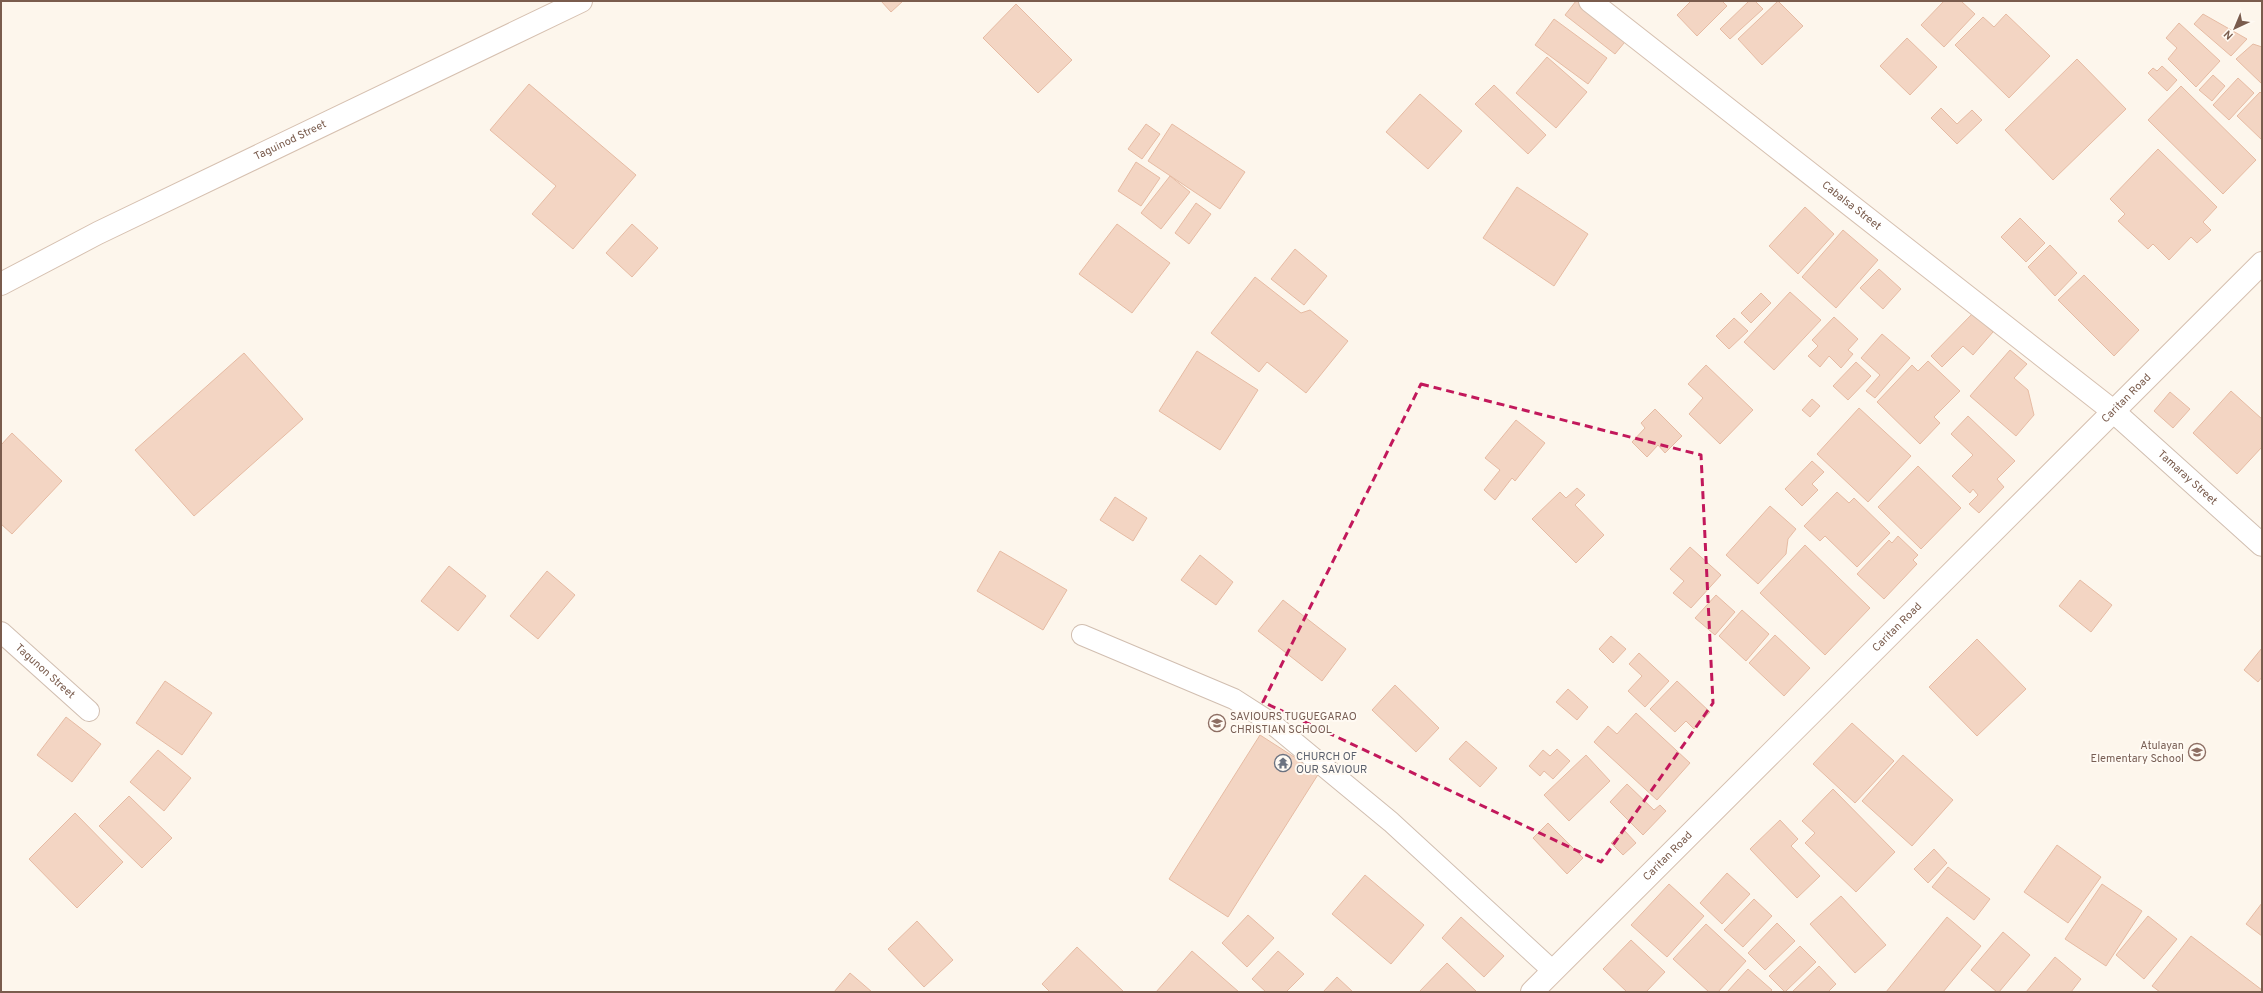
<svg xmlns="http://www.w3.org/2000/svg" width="2263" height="993" font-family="Overpass,sans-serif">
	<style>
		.building { fill: #f3d5c3; stroke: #e6bba3 }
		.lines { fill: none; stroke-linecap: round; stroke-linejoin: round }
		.lane-casing { stroke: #d1beb0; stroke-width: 22 }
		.street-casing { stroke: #d1beb0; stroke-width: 24 }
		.secondary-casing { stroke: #d6c0b0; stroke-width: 24 }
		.lane { stroke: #fff; stroke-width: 20 }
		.street { stroke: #fff; stroke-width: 22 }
		.secondary { stroke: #fff; stroke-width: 22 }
		.marked { fill: none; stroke: #c2185b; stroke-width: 3; stroke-dasharray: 8 5; stroke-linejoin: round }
		.labels { text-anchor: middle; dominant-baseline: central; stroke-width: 4; stroke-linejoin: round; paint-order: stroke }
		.street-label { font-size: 11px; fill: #7a5c4d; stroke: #fffaf3 }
		.education-label { font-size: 11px; fill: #785e54; stroke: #fffaf3; text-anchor: start }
		.worship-label { font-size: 11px; fill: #5b616d; stroke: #fffaf3; text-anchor: start }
	</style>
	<rect width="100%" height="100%" fill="#fdf6ec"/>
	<path class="building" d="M 881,1 L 903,1 L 891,12 Z
		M 1576,1 L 1583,1 L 1629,37 L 1615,54 L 1565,15 Z
		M 1691,1 L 1722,1 L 1727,6 L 1697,36 L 1677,15 Z
		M 1749,1 L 1755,1 L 1763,9 L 1730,39 L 1720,29 Z
		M 1778,1 L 1803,26 L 1762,65 L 1738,39 Z
		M 1944,1 L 1961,1 L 1975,14 L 1944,47 L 1921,25 Z
		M 1016,4 L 1072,60 L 1038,93 L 983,38 Z
		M 2006,14 L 2050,56 L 2009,98 L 1955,45 L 1983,17 L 1994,27 Z
		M 2203,14 L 2247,39 L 2231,56 L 2194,24 Z
		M 1554,19 L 1607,58 L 1588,84 L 1535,45 Z
		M 2179,23 L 2220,61 L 2196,87 L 2168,59 L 2177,48 L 2166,38 Z
		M 1907,38 L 1937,67 L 1910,95 L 1880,66 Z
		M 2253,44 L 2262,47 L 2262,84 L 2236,59 Z
		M 1547,57 L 1587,92 L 1556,128 L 1516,93 Z
		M 2077,59 L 2126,109 L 2053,180 L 2005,130 Z
		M 2162,66 L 2177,80 L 2167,91 L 2148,73 L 2153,68 L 2157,71 Z
		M 2213,75 L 2225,86 L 2212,101 L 2199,90 Z
		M 2238,78 L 2254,93 L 2229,120 L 2213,105 Z
		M 529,84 L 636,175 L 573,249 L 532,214 L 556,186 L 490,130 Z
		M 1494,85 L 1546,135 L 1528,154 L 1475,104 Z
		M 2181,86 L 2256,160 L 2223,194 L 2148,120 Z
		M 2260,92 L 2262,94 L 2262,140 L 2237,116 Z
		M 1420,94 L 1462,131 L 1428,169 L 1386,132 Z
		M 1941,108 L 1957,124 L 1972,110 L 1982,120 L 1957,144 L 1931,118 Z
		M 1146,124 L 1160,134 L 1142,159 L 1128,149 Z
		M 1172,124 L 1245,172 L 1220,209 L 1148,161 Z
		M 2158,149 L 2217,207 L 2203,222 L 2211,230 L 2197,243 L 2191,237 L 2169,260 L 2153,244 L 2148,249 L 2118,221 L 2125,214 L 2110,199 Z
		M 1136,162 L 1160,178 L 1141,206 L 1118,191 Z
		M 1170,176 L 1190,192 L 1161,229 L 1141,213 Z
		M 1517,187 L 1588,234 L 1554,286 L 1483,238 Z
		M 1196,203 L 1211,214 L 1189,244 L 1175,233 Z
		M 1805,207 L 1834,234 L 1798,274 L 1769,246 Z
		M 2020,218 L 2045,243 L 2026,262 L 2001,237 Z
		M 632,224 L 658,248 L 632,277 L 606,253 Z
		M 1117,224 L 1170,263 L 1132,313 L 1079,274 Z
		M 1843,230 L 1878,260 L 1836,308 L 1802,277 Z
		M 2050,245 L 2077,273 L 2055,296 L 2028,267 Z
		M 1295,249 L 1327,276 L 1304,305 L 1271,279 Z
		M 1879,269 L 1901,289 L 1883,309 L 1860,288 Z
		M 2084,275 L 2139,330 L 2114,356 L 2058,300 Z
		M 1255,277 L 1301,313 L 1310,310 L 1348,341 L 1306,393 L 1267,362 L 1259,372 L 1211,333 Z
		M 1790,292 L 1821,320 L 1774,370 L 1744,342 Z
		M 1761,293 L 1771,303 L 1751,323 L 1741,313 Z
		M 1973,313 L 1993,332 L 1973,355 L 1963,346 L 1942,367 L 1931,356 Z
		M 1834,317 L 1858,339 L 1848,350 L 1853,354 L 1841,368 L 1829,356 L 1820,367 L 1808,356 L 1818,346 L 1812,340 Z
		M 1734,318 L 1748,331 L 1729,349 L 1716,336 Z
		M 1882,334 L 1910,358 L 1875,398 L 1866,391 L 1880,375 L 1861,358 Z
		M 2010,350 L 2027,364 L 2014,378 L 2028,390 L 2034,415 L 2016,436 L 1970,396 Z
		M 1197,351 L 1258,390 L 1220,450 L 1159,411 Z
		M 244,353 L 303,419 L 194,516 L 135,450 Z
		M 1928,361 L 1960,391 L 1934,417 L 1940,423 L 1920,444 L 1877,402 L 1912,365 L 1918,371 Z
		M 1856,362 L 1871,376 L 1848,400 L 1833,386 Z
		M 1706,365 L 1753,410 L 1720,444 L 1689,414 L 1703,398 L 1688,384 Z
		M 2231,391 L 2262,419 L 2262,447 L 2237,474 L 2193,433 Z
		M 2170,392 L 2190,409 L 2173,428 L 2154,411 Z
		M 1812,399 L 1820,406 L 1810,417 L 1802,410 Z
		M 1859,408 L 1911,456 L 1868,502 L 1817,454 Z
		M 1655,409 L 1682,436 L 1665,453 L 1658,445 L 1647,457 L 1632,442 L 1645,428 L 1641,423 Z
		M 1968,416 L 2015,461 L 1997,479 L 2004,487 L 1979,513 L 1969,504 L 1978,495 L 1973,489 L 1970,493 L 1952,476 L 1973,455 L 1951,434 Z
		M 1516,420 L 1545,443 L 1515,481 L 1512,478 L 1495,500 L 1484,490 L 1500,470 L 1485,458 Z
		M 12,433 L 62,481 L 12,534 L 1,524 L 1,445 Z
		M 1812,461 L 1824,472 L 1812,484 L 1818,490 L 1802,506 L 1785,489 Z
		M 1918,466 L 1961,508 L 1921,549 L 1878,507 Z
		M 1577,488 L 1585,495 L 1575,505 L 1604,535 L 1576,563 L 1532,519 L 1560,492 L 1566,498 Z
		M 1837,492 L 1849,503 L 1854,498 L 1890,533 L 1857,567 L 1825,536 L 1820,541 L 1804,526 Z
		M 1115,497 L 1147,518 L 1133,541 L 1100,520 Z
		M 1770,506 L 1796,529 L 1788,539 L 1786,554 L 1758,584 L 1726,555 Z
		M 1898,536 L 1918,555 L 1913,560 L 1917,564 L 1884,599 L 1857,574 L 1889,540 L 1892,543 Z
		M 1805,545 L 1870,608 L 1825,655 L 1760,593 Z
		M 1690,547 L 1721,575 L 1691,608 L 1673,593 L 1684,581 L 1670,569 Z
		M 1000,551 L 1067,590 L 1043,630 L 977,591 Z
		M 1200,555 L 1233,582 L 1216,605 L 1181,580 Z
		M 449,566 L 486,596 L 458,631 L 421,601 Z
		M 547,571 L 575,595 L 538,639 L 510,616 Z
		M 2080,580 L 2112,605 L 2091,632 L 2059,606 Z
		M 1716,595 L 1735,612 L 1715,635 L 1695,618 Z
		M 1283,600 L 1346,649 L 1322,681 L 1258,631 Z
		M 1742,610 L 1769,634 L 1746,661 L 1719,636 Z
		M 1775,635 L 1810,668 L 1784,696 L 1749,663 Z
		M 1611,636 L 1626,649 L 1613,663 L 1599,649 Z
		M 1977,639 L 2026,689 L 1977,736 L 1929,687 Z
		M 2262,648 L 2262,677 L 2258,682 L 2244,670 Z
		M 1639,653 L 1669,681 L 1645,707 L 1628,691 L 1642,676 L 1629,664 Z
		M 165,681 L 212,713 L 182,755 L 136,723 Z
		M 1677,681 L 1710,712 L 1694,729 L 1686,721 L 1675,732 L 1650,709 Z
		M 1395,685 L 1439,728 L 1416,752 L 1372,710 Z
		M 1568,689 L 1588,707 L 1577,720 L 1556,702 Z
		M 1636,713 L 1690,763 L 1657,800 L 1594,742 L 1608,726 L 1617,734 Z
		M 66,717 L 101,744 L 72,782 L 37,755 Z
		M 1852,723 L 1894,761 L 1855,803 L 1813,764 Z
		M 1260,735 L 1319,773 L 1228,917 L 1169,879 Z
		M 1466,741 L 1497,768 L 1480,787 L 1449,759 Z
		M 1557,749 L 1570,761 L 1553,779 L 1544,771 L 1540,776 L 1529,766 L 1543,750 L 1550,756 Z
		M 158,750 L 191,778 L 164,811 L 130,782 Z
		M 1586,755 L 1610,781 L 1569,821 L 1544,795 Z
		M 1903,755 L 1953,800 L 1912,846 L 1862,801 Z
		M 1627,784 L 1654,810 L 1660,805 L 1666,811 L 1643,835 L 1610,802 Z
		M 1833,789 L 1895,852 L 1856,892 L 1805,843 L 1815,833 L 1802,821 Z
		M 129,796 L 172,838 L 142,868 L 99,826 Z
		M 75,813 L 123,862 L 77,908 L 29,859 Z
		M 1780,820 L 1798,839 L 1791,846 L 1820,876 L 1797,898 L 1750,849 Z
		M 1548,823 L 1583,858 L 1567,874 L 1533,838 Z
		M 1624,830 L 1636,843 L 1623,855 L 1611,843 Z
		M 2057,845 L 2101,877 L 2068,923 L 2024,892 Z
		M 1934,849 L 1947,863 L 1928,883 L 1914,869 Z
		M 1948,867 L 1990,899 L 1974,920 L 1932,887 Z
		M 1727,873 L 1750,894 L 1722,924 L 1700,903 Z
		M 1365,875 L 1424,925 L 1391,964 L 1332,914 Z
		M 1669,884 L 1704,916 L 1667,957 L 1631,925 Z
		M 2102,884 L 2142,911 L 2106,966 L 2065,939 Z
		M 1841,896 L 1886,945 L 1855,973 L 1810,924 Z
		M 1754,899 L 1772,916 L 1743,947 L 1724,930 Z
		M 2262,903 L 2262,936 L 2246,924 Z
		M 1248,915 L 1274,938 L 1247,967 L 1222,943 Z
		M 2148,916 L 2177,939 L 2144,979 L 2116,955 Z
		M 1461,917 L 1504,956 L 1484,977 L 1442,938 Z
		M 1947,917 L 1981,946 L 1943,992 L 1886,992 Z
		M 917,921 L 953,960 L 924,987 L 888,949 Z
		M 1777,923 L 1795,941 L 1765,970 L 1748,953 Z
		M 1706,924 L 1746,961 L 1718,992 L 1709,992 L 1673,959 Z
		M 2003,932 L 2030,955 L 1999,992 L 1997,992 L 1971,970 Z
		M 2191,936 L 2262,990 L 2262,992 L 2160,992 L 2152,986 Z
		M 1631,940 L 1665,972 L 1646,992 L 1627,992 L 1603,969 Z
		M 1800,946 L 1816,962 L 1785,992 L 1769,976 Z
		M 1077,947 L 1124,992 L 1050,992 L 1042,984 Z
		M 1192,951 L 1239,992 L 1156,992 Z
		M 1278,951 L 1304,974 L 1286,992 L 1266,992 L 1252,979 Z
		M 2055,957 L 2081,979 L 2071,992 L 2026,992 Z
		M 1447,963 L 1477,992 L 1419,992 Z
		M 1819,966 L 1836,984 L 1828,992 L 1792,992 Z
		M 1748,969 L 1772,990 L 1770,992 L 1727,992 Z
		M 850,973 L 872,992 L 834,992 Z
		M 1337,977 L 1353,992 L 1323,992 Z"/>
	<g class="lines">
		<g class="lane-casing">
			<g id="lane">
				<path id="s1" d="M 1,632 L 89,711"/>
				<path d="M 1082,635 L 1234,699 L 1270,722 L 1391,822 L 1553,971"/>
			</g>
		</g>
		<g class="street-casing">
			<g id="street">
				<path id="s2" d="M 2113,411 L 2262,545"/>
			</g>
		</g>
		<g class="secondary-casing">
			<g id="secondary">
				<path id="s3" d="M 1590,1 L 2113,411"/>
				<path id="s4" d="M 1,284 L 98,233 L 581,1"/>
				<path id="s5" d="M 1532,992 L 2262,263"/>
			</g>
		</g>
		<use href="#lane" class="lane"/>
		<use href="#street" class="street"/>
		<use href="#secondary" class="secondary"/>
	</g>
	<path class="marked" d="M 1421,384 L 1701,455 L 1713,703 L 1601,862 L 1263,702 Z"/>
	<defs>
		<g id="school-ring" transform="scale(0.9)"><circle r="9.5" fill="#fffaf3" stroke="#8d6e63" stroke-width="1.5"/><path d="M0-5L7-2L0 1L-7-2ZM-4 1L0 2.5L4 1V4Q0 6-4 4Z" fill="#8d6e63"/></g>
		<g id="temple-ring" transform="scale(0.9)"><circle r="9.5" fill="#fffaf3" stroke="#6b7280" stroke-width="1.5"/><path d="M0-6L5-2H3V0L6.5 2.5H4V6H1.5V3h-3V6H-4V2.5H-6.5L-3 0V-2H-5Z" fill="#6b7280"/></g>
	</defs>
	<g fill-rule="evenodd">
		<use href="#school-ring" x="1217" y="723"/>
		<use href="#school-ring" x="2197" y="752"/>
		<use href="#temple-ring" x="1283" y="763"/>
	</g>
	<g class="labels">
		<g class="street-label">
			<text stroke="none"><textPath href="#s4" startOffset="323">Taguinod Street</textPath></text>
			<text stroke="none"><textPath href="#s3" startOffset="332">Cabalsa Street</textPath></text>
			<text stroke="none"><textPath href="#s5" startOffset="840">Caritan Road</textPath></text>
			<text stroke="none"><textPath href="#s2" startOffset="100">Tamaray Street</textPath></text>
			<text stroke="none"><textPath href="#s5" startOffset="516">Caritan Road</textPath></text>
			<text stroke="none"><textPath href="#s1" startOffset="59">Tagunon Street</textPath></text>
			<text stroke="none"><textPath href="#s5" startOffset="192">Caritan Road</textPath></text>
		</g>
		<g class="education-label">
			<text x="1230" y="717">SAVIOURS TUGUEGARAO<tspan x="1230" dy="13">CHRISTIAN SCHOOL</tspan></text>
			<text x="2184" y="746" text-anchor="end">Atulayan<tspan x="2184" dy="13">Elementary School</tspan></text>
		</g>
		<g class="worship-label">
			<text x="1296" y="757">CHURCH OF<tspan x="1296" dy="13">OUR SAVIOUR</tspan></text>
		</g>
	</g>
	<rect width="2263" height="993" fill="none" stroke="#7a5c4d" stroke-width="4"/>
	<g transform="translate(2235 28) rotate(224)" stroke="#fffaf3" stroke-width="3" paint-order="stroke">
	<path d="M0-3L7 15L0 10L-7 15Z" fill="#7a5c4d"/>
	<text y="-6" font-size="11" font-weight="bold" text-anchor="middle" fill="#7a5c4d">N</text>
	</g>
</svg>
